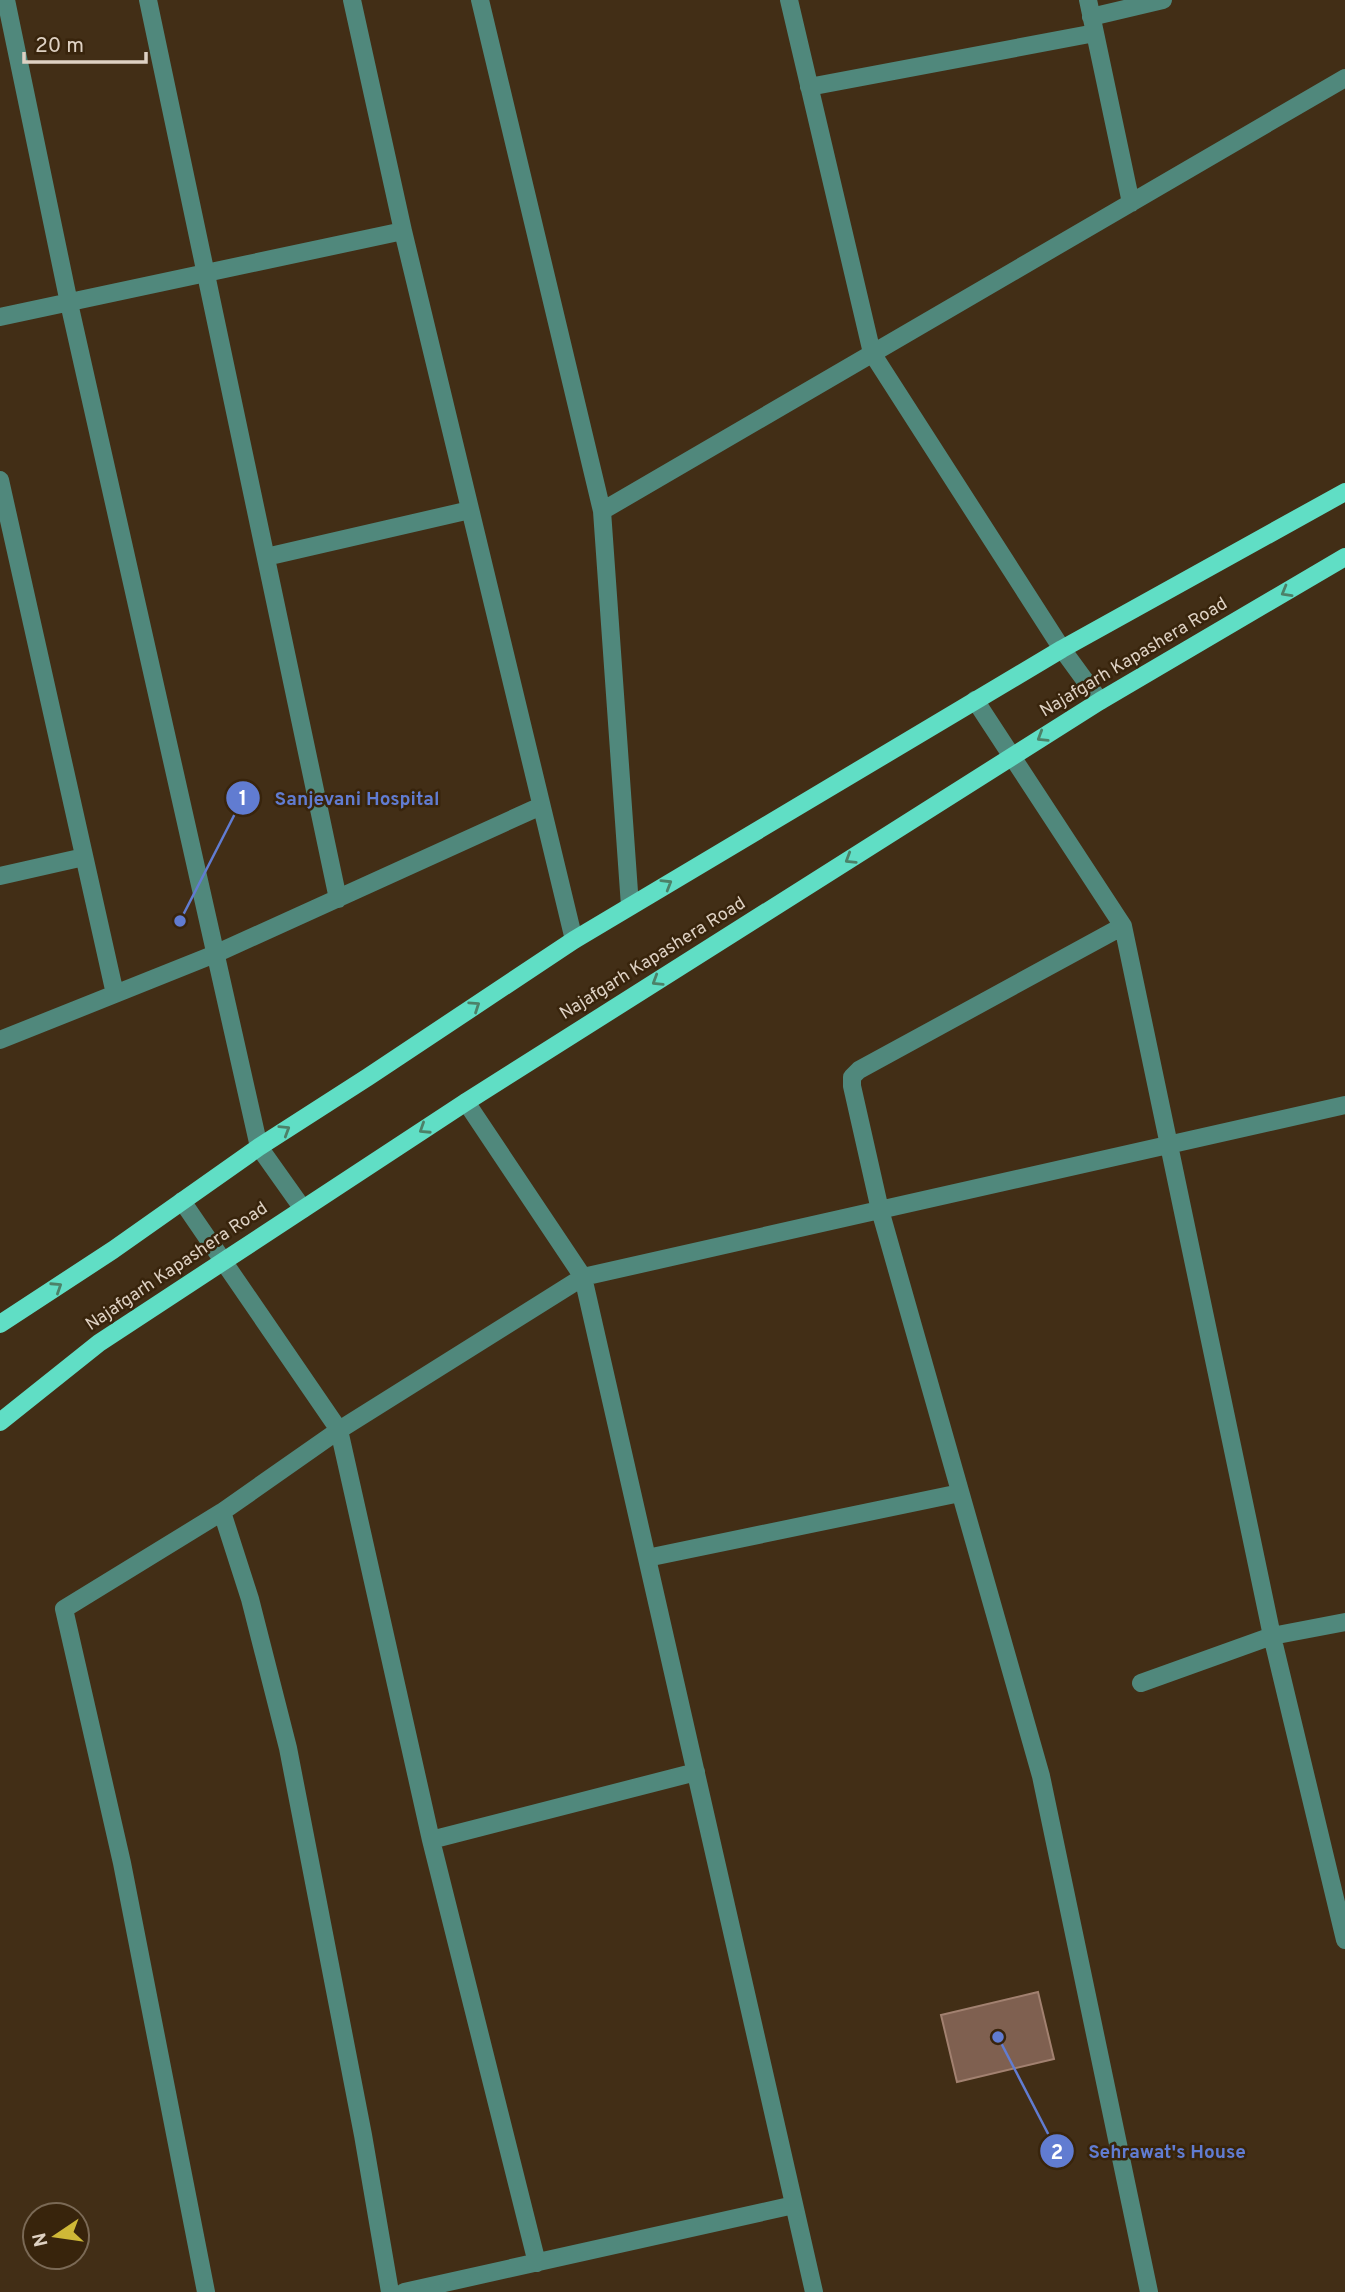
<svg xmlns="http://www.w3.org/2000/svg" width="1345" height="2292" font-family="Overpass,sans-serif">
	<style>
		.building { fill: #7f6050; stroke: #a28170; stroke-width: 2 }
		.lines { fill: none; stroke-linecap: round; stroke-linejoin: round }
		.minor { stroke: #50887c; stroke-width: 18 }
		.major { stroke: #60dec5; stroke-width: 18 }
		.oneway { stroke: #4c8168 }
		.labels { text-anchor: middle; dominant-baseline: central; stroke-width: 5; stroke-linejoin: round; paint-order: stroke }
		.street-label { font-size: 18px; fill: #ded1c3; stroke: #38240c }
		.leader { fill: none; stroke: #617cd1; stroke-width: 2.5 }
		.callout-dot { fill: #617cd1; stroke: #38240c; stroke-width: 2.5 }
		.mark-label { font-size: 21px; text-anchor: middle; font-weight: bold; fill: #fff }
		.callout-label { font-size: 19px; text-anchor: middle; font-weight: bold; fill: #617cd1; stroke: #38240c; stroke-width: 5; stroke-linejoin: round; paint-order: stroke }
	</style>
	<rect width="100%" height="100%" fill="#422e16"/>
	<path class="building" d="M 1038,1992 L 1054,2059 L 957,2082 L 941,2015 Z"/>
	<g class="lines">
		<path class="minor" d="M 6,0 L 69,303 L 259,1147 L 303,1209
			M 148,0 L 338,899
			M 352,0 L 403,231 L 574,940
			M 480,0 L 602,511 L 630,906
			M 789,0 L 872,353 L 1062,649 L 1100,701
			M 1088,0 L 1131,203
			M 1091,17 L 1163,0
			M 809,87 L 1095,33
			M 0,317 L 403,231
			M 0,480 L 115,994
			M 602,511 L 1345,78
			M 266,557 L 470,510
			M 975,700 L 1123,926 L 1272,1636 L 1345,1940
			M 0,876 L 84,857
			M 1123,926 L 859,1070 L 852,1077 L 852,1086 L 880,1210 L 1041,1776 L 1149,2292
			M 0,1040 L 215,954 L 541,806
			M 466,1102 L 583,1277 L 1345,1105
			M 182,1201 L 339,1430 L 431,1840 L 537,2263
			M 222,1512 L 250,1599 L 288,1748 L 363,2135 L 390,2292
			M 647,1558 L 960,1493
			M 1141,1683 L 1272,1636 L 1345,1622
			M 431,1840 L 696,1772
			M 206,2292 L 122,1863 L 64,1609 L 222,1512 L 339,1430 L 583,1277 L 814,2292
			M 404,2292 L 794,2205"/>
		<path class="major" d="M 0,1324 L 113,1250 L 259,1147 L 368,1077 L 574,940 L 1062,649 L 1345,492
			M 0,1422 L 99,1343 L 466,1102 L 1100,701 L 1345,557"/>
	</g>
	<defs><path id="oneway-chevron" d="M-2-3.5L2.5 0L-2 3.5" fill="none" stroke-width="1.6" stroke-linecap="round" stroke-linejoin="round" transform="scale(1.75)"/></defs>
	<g class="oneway">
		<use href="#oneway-chevron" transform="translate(1286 592) rotate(150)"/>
		<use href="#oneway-chevron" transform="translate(1042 737) rotate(148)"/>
		<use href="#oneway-chevron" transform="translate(850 859) rotate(148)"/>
		<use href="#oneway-chevron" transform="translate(667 884) rotate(-31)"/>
		<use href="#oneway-chevron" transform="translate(657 981) rotate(148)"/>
		<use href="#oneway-chevron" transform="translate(475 1006) rotate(-34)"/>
		<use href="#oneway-chevron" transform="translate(424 1129) rotate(147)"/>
		<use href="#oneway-chevron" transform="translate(285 1130) rotate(-32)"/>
		<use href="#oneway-chevron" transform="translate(57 1287) rotate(-33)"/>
	</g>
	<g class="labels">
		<g class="street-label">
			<text transform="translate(1134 658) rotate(-31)">Najafgarh Kapashera Road</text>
			<text transform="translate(653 959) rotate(-32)">Najafgarh Kapashera Road</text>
			<text transform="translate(177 1267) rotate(-34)">Najafgarh Kapashera Road</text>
		</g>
	</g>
	<path class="leader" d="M180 921L243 798M998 2037L1057 2151"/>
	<g class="callout-dot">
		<circle cx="180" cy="921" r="7"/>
		<circle cx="998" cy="2037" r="7"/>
		<circle cx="243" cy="798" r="18"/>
		<circle cx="1057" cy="2151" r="18"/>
	</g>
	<g class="mark-label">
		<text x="243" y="805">1</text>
		<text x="1057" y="2159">2</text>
	</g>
	<g class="callout-label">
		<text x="357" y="805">Sanjevani Hospital</text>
		<text x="1167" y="2158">Sehrawat's House</text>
	</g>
	<g transform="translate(56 2236) rotate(257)"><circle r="33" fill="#38240c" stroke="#7a6955" stroke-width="2"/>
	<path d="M0-5L12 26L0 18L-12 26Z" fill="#cfb837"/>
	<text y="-10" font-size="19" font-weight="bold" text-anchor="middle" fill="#ded1c3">N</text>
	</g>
	<path d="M24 52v10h122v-10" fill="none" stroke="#ded1c3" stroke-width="3.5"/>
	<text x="35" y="52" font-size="21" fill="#ded1c3" stroke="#38240c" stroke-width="5" paint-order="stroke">20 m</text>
</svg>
